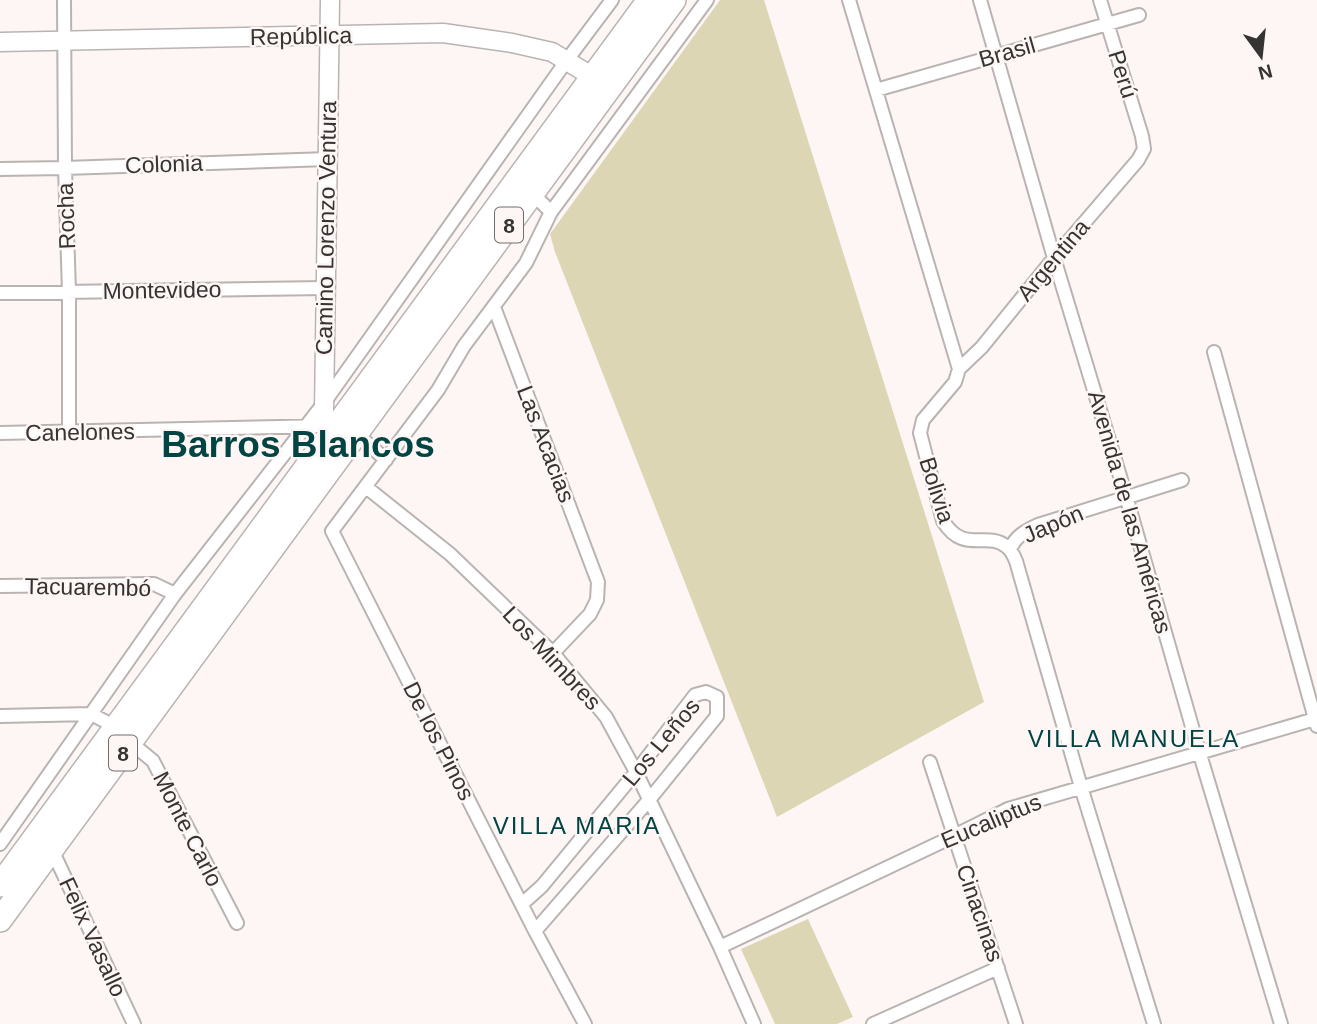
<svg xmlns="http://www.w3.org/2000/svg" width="1317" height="1024" font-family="Arial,sans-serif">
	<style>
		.green { fill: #dcd6b4 }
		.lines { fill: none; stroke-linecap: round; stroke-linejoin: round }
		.street-casing { stroke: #b9b4b2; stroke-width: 16 }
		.secondary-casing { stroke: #b9b4b2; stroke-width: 21 }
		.highway-casing { stroke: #b9b4b2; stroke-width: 26 }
		.street { stroke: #fff; stroke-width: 12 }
		.secondary { stroke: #fff; stroke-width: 18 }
		.highway { stroke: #fff; stroke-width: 23 }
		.labels { text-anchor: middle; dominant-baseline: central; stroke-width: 5; stroke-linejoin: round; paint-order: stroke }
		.shield { fill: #fdf6f5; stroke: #726e6d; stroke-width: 2 }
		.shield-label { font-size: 21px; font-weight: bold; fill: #363433 }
		.street-label { font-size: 23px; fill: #363433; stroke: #fdf6f5 }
		.neighbourhood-label { font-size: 24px; letter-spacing: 2px; fill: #044; stroke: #fdf6f5 }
		.town-label { font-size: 37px; font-weight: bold; fill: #044; stroke: #fdf6f5 }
	</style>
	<rect width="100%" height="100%" fill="#fdf6f5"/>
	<path class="green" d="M 720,0 L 764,0 L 984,702 L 777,817 L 555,252 L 550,234 Z
		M 808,919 L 853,1017 L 837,1024 L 775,1024 L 741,949 Z"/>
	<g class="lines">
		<g class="street-casing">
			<path id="street" d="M 64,0 L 65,168 L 69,292 L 69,433
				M 849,0 L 959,369 L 955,382 L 923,420 L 920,433 L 943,521 C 964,555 987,530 1007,547 C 1012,551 1014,556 1016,561 L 1081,787 L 1154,1024
				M 980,0 L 1054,258 L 1126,496 L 1199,751 L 1281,1024
				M 876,90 L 1139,15
				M 0,169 L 65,168 L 328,159
				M 533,194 L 551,212 L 526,263 L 464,346 L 438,390 L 332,531 L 535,931 L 585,1024
				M 551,212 L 707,0
				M 0,293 L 325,288
				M 494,307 L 598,582 L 597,600 L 590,614 L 553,653
				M 1214,352 L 1315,719 L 1317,718
				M 959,369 L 982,347 L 1054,258 L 1138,160 L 1144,149 L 1142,136 L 1100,0
				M 0,433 L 327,426
				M 356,433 L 386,460
				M 366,487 L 450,554 L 553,653 L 606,717 L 636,772 L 720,947 L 754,1024
				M 1010,549 C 1016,536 1025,531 1038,525 L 1182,480
				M 0,586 L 154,584 L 175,594
				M 0,716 L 91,714 L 116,727
				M 130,742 L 153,761 L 237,923
				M 930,762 L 1016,1024
				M 0,844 L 175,594 L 324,403 L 567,60 L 612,0
				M 52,850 L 134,1024
				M 522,904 L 542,886 L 636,772 L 695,695 L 706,692 L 717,697 L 717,716 L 649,800 L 535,931
				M 720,947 L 954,836 L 1008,809 L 1315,719 L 1317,726
				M 873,1024 L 998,968"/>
		</g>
		<g class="secondary-casing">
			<path id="secondary" d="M 0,42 L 443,33 L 512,43 L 552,52 L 593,77
				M 329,436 L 324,412 L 330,0"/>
		</g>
		<g class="highway-casing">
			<path id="highway" d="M 0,885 L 649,0
				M 0,920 L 674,0"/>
		</g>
		<use href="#street" class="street"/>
		<use href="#secondary" class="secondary"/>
		<use href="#highway" class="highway"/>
	</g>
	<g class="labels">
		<g class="shield">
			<rect x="495" y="207.5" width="28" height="35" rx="5"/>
			<rect x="109" y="735.5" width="28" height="35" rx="5"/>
		</g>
		<g class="shield-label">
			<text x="509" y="225">8</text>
			<text x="123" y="753">8</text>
		</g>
		<g class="street-label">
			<text transform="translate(301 36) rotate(-1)">República</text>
			<text transform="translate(1007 52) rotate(-16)">Brasil</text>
			<text transform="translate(1123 74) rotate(72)">Perú</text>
			<text transform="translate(164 164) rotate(-2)">Colonia</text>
			<text transform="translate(66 216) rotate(-92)">Rocha</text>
			<text transform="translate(326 228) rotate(-89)">Camino Lorenzo Ventura</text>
			<text transform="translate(1053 260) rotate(-50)">Argentina</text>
			<text transform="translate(162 290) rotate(-1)">Montevideo</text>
			<text transform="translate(80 432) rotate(-1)">Canelones</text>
			<text transform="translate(546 444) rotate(69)">Las Acacias</text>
			<text transform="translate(937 490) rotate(72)">Bolivia</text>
			<text transform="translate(1130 512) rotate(74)">Avenida de las Américas</text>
			<text transform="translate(1053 524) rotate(-23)">Japón</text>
			<text transform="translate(88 587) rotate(1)">Tacuarembó</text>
			<text transform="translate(552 658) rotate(47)">Los Mimbres</text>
			<text transform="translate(439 741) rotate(63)">De los Pinos</text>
			<text transform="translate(661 742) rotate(-50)">Los Leños</text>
			<text transform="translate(991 821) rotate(-23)">Eucaliptus</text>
			<text transform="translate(188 829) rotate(63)">Monte Carlo</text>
			<text transform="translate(980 913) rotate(71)">Cinacinas</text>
			<text transform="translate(93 937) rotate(65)">Felix Vasallo</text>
		</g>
		<g class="neighbourhood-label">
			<text x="1134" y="738">VILLA MANUELA</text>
			<text x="577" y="825">VILLA MARIA</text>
		</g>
		<g class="town-label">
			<text x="298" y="444">Barros Blancos</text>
		</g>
	</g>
	<g transform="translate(1261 56) rotate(165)" stroke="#fdf6f5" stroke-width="5" paint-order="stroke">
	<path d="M0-5L12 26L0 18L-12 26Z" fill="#363433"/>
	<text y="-10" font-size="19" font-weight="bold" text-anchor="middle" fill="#363433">N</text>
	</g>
</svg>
